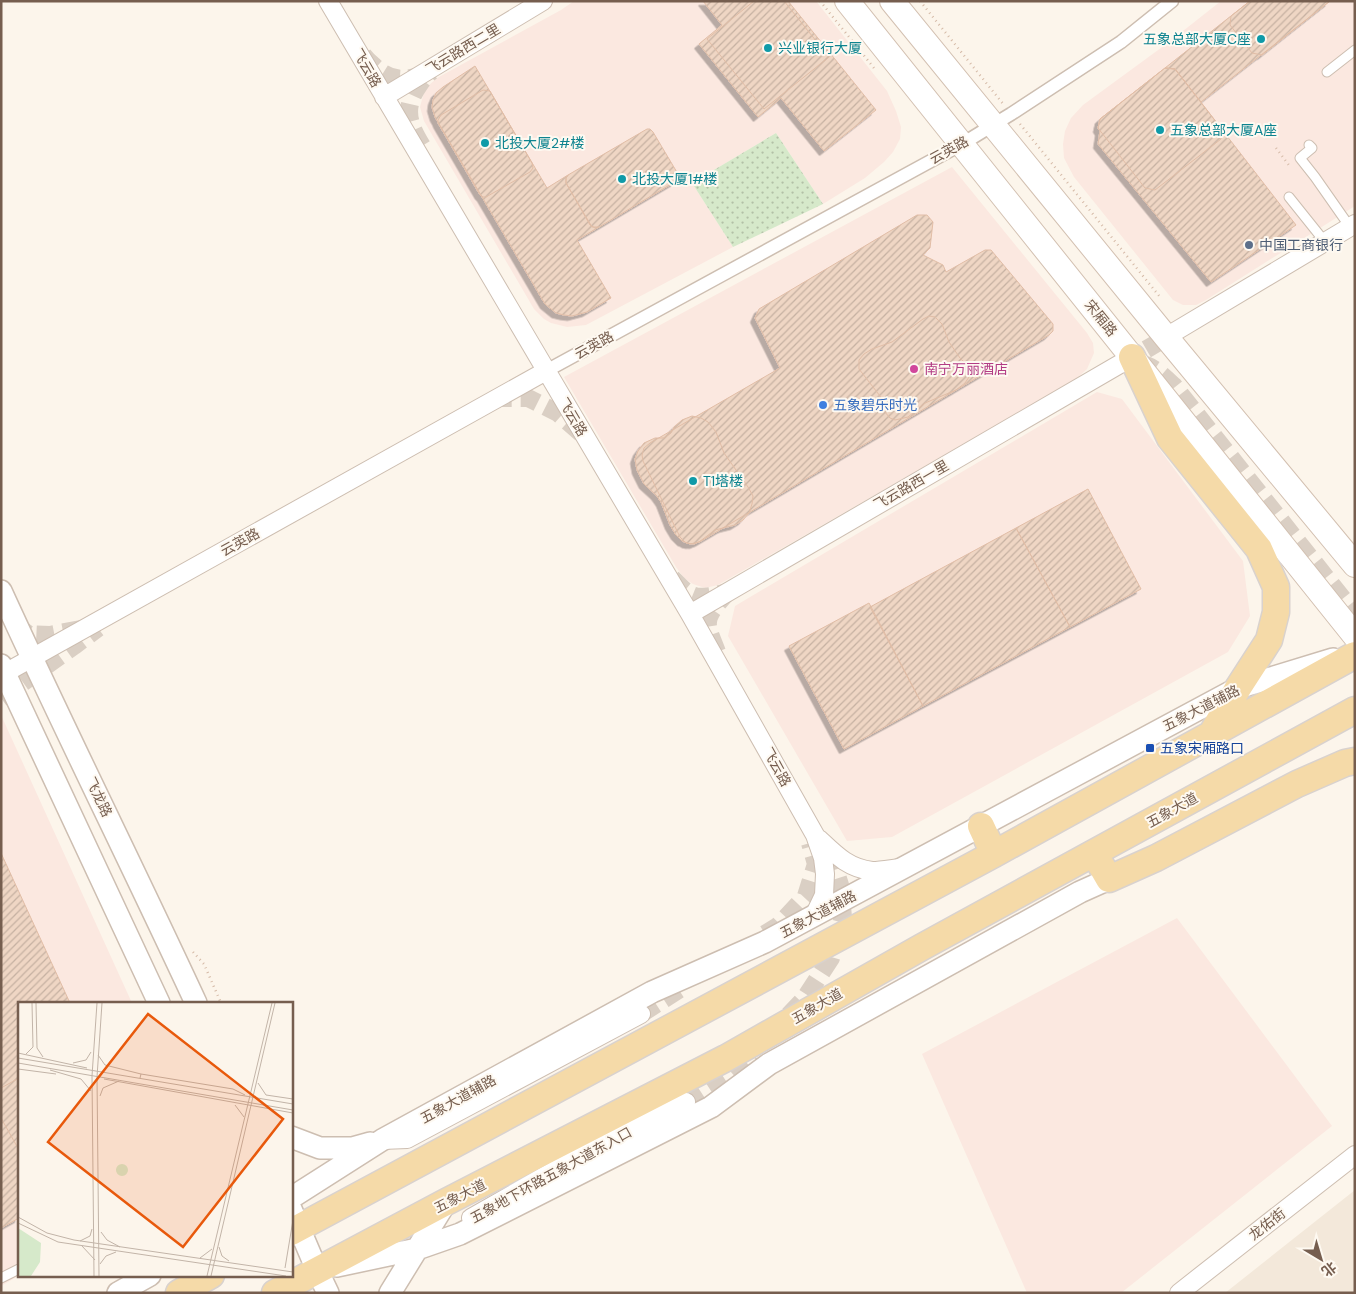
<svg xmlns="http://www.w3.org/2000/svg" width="1356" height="1294" font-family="'DM Sans','Noto Sans SC',sans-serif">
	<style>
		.residential { fill: #f3e8da }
		.commercial { fill: #fbe8e0 }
		.park { fill: url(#park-dots) }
		.building { fill: url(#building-hatch); stroke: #e1bda6; filter: url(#shadow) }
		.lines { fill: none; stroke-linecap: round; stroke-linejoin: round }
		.minor-tunnel { stroke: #dacfc4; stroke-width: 18; stroke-dasharray: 18 9; stroke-linecap: butt }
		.service-casing { stroke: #cdbeb1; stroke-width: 11 }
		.pedestrian-casing { stroke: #cdbeb1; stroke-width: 15 }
		.minor-casing { stroke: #cdbeb1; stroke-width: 20 }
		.tertiary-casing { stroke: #cdbeb1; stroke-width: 24 }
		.secondary-casing { stroke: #d3c0b1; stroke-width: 26 }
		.primary-casing { stroke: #d9d2ce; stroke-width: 29 }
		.path { stroke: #d5baa7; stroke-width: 2.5; stroke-dasharray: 1 4; stroke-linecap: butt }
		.service { stroke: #fff; stroke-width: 9 }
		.pedestrian { stroke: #fff; stroke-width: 12 }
		.minor { stroke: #fff; stroke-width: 18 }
		.tertiary { stroke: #fff; stroke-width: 21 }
		.secondary { stroke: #fff; stroke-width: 24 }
		.primary { stroke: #f5daa8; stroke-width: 26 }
		.culture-dot { fill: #0f9aa8; stroke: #fef9f1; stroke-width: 2 }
		.service-dot { fill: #5c6f8a; stroke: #fef9f1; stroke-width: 2 }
		.hotel-dot { fill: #d1479c; stroke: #fef9f1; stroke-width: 2 }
		.shop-dot { fill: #3f7fe0; stroke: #fef9f1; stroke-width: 2 }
		.transit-dot { fill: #1a4fb4; stroke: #fef9f1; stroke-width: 2 }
		.labels { text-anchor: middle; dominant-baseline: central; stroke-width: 4; stroke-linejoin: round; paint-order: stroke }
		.culture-label { font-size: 14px; fill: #0d838f; stroke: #fef9f1; text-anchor: start }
		.street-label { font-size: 14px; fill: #765e4f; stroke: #fef9f1 }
		.service-label { font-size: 14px; fill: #4e5e75; stroke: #fef9f1; text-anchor: start }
		.hotel-label { font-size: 14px; fill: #b23c85; stroke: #fef9f1; text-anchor: start }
		.shop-label { font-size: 14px; fill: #366cbe; stroke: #fef9f1; text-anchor: start }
		.transit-label { font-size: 14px; fill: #164399; stroke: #fef9f1; text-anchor: start }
		.inset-road { fill: none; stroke: #c2b4a8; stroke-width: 1 }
		.view { fill: #e8590c; fill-opacity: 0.15; stroke: #e8590c; stroke-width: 2.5 }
		.inset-edge { fill: none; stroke: #765e4f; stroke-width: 2.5 }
	</style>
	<defs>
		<pattern id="park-dots" width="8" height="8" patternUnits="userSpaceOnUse" patternTransform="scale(1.25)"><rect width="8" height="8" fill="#d6e9ca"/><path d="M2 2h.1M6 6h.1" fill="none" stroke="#b2c0a6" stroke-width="1.8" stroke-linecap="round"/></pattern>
		<pattern id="building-hatch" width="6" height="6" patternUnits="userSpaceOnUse" patternTransform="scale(1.25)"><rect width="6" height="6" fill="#efd6c4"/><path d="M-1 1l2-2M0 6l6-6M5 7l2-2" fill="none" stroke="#c6b1a2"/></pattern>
		<filter id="shadow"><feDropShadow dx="-4.5" dy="4.5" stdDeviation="0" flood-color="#0004"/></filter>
	</defs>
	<rect width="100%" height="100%" fill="#fcf5eb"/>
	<path class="residential" d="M 1355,1190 L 1355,1293 L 1225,1293 Z"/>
	<path class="commercial" d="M 574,1 L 816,1 L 887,91 L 896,111 L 901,127 L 900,139 L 893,152 L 884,162 L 865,178 L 823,204 L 776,133 L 692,183 L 733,247 L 586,325 L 567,327 L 551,323 L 544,319 L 534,309 L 424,121 L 420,107 L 424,92 L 428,86 L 437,78 L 561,10 Z
		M 1221,1 L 1355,1 L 1355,206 L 1206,300 L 1196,305 L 1183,305 L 1173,300 L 1074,177 L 1064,158 L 1063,144 L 1065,131 L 1071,118 L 1083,105 L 1169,42 Z
		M 952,167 L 1087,333 L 1093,343 L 1094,353 L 1087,369 L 1075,380 L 718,585 L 705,588 L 693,584 L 684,578 L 676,567 L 564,377 Z
		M 1097,392 L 1122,399 L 1243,561 L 1250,616 L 1228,652 L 892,837 L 847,841 L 728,636 L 735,606 Z
		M 1,715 L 132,1003 L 19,1003 L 19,1275 L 20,1275 L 1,1286 Z
		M 1177,918 L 1332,1126 L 1121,1293 L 1027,1293 L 922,1054 Z"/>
	<path class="park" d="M 776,133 L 823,204 L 733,247 L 692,183 Z"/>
	<path class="building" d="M 703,1 L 788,1 L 876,110 L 824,151 L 781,98 L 758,117 L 699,44 L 722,25 Z
		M 754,1 L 784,1 L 829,57 L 764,109 L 707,39 Z
		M 1250,1 L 1330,1 L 1201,102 L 1175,69 L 1165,68 Z
		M 1250,1 L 1330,1 L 1262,55 L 1252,53 L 1230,25 L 1231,16 Z
		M 475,66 L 547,188 L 568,175 L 566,178 L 566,183 L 590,225 L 595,228 L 599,227 L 577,240 L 611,298 L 587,312 L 572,316 L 564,315 L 556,313 L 545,304 L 435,117 L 432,107 L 433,100 L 436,93 L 443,87 Z
		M 1165,68 L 1175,69 L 1296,225 L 1211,282 L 1098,144 L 1100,131 L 1098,128 L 1100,119 Z
		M 1165,68 L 1175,69 L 1221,128 L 1221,139 L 1155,190 L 1145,188 L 1098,128 L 1100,119 Z
		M 483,90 L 490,91 L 532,163 L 533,168 L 530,172 L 486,197 L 483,197 L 480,195 L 438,123 L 438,120 L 441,115 Z
		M 647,129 L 650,129 L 653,132 L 678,174 L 678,180 L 599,227 L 592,227 L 566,183 L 566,178 L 568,175 Z
		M 917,215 L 927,215 L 933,222 L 930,248 L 923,255 L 943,265 L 946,272 L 985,250 L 991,250 L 1053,324 L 1053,331 L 1049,335 L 701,541 L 694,544 L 686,543 L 680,537 L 643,461 L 642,455 L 644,448 L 650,443 L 780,368 L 755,318 L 759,309 Z
		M 929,316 L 935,317 L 942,324 L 949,342 L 960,358 L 967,365 L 970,372 L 969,377 L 965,383 L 956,390 L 925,403 L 908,417 L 895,420 L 890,418 L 884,411 L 880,396 L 859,369 L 859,360 L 864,354 L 872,349 L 892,342 L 923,319 Z
		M 692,416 L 701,418 L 708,422 L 716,432 L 724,453 L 748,487 L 753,496 L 752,504 L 749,513 L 743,520 L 735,525 L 715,530 L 699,542 L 690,544 L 682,541 L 676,535 L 670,525 L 661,502 L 656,495 L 644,484 L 637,470 L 635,459 L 638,451 L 644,443 L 655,438 L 664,438 L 671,433 L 674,427 L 682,420 Z
		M 1088,489 L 1141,589 L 1070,627 L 1016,528 Z
		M 1016,528 L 1070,627 L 923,706 L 870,607 Z
		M 869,603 L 923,706 L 844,749 L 789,646 Z
		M 1,853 L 70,1003 L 19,1003 L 19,1218 L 1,1228 Z
		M 19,1078 L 19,1150 L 1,1118 L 1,1088 Z"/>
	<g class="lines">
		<path class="minor-tunnel" d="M 363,55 C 366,59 370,63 374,66 C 389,80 401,81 420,76
			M 422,146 C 408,123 403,108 419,85 C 423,79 426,75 432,71
			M 1123,363 L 1176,332
			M 1138,363 C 1153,365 1163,376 1174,386 L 1355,614
			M 494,400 L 500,398 L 528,398 L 558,413 L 583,435
			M 672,578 C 692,599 695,600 724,593
			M 13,623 L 28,634 L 50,635 L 81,629
			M 717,652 C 705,621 702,621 725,595
			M 1,698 L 74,646 L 98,628
			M 765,934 L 778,926 L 806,896 L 816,864 L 810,843
			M 641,1014 L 686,985
			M 789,1015 L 805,998 L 831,958 L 843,917 L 840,885 L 830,853 L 824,842
			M 686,1102 L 726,1076 L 752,1053"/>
		<g class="service-casing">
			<path id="service" d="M 1327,72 L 1355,50
				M 1309,145 L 1312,148 L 1300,158 L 1315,177 L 1350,227
				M 1289,197 L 1325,242
				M 1,1278 L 19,1269"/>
		</g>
		<g class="pedestrian-casing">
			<path id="pedestrian" d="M 546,371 L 962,144 L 1011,114 L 1121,42 L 1172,1"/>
		</g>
		<g class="minor-casing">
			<path id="minor" d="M 328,1 L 690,614 L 815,835 L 823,858 L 825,874 L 824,895 L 814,916
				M 384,97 L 543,1
				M 1166,337 L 1355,224
				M 690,614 L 1132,357
				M 5,673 L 546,371
				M 819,839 C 836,855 848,868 872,871 C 881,871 891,869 900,868
				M 382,1140 L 407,1139 L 641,1014
				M 471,1218 L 557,1169 L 686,1102
				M 1179,1293 L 1355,1155"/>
		</g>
		<g class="tertiary-casing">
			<path id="tertiary" d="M 1,591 C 64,729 132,865 196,1003
				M 1,665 L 159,1003
				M 291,1137 L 320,1148 L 352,1148 L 370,1143
				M 291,1198 L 382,1140 L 652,992 L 765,942 L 1238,688 L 1333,659
				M 291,1209 L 317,1270 L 328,1293
				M 337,1266 L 417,1249 L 460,1234 L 711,1107 L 769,1064 L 1080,892 L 1109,879
				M 118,1293 L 150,1275
				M 390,1293 L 446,1202"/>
		</g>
		<g class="secondary-casing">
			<path id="secondary" d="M 847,1 L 1355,636
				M 892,1 L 1166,337 L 1355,565"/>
		</g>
		<g class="primary-casing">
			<path id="primary" d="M 1132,357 L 1170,438 L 1259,549 L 1276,587 L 1276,612 L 1269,640 L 1238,688 L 1211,735
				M 981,826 L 994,854
				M 1094,853 L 1109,879 L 1156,858 L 1297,784 L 1345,763 L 1355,761
				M 291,1232 L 994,854 L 1355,655
				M 179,1293 L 211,1275
				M 275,1293 L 446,1202 L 726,1058 L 922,947 L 1355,710"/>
		</g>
		<path class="path" d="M 820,1 L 874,68
			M 920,1 L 1004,105
			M 1020,124 L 1160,297
			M 1276,148 L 1291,168
			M 193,952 L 204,964 L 221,1003"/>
		<use href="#service" class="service"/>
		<use href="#pedestrian" class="pedestrian"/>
		<use href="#minor" class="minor"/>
		<use href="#tertiary" class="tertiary"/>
		<use href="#secondary" class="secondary"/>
		<use href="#primary" class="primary"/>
	</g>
	<g class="culture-dot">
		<circle cx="1261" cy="39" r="5"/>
		<circle cx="768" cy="48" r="5"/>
		<circle cx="1160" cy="130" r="5"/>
		<circle cx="485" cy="143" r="5"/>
		<circle cx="622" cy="179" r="5"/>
		<circle cx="693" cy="481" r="5"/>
	</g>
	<circle class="service-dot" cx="1249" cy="245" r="5"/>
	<circle class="hotel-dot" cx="914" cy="369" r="5"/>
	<circle class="shop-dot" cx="823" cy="405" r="5"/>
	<rect class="transit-dot" x="1145" y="743" width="10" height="10" rx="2.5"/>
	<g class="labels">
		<g class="culture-label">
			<text x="1251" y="39" text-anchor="end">五象总部大厦C座</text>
			<text x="778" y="48">兴业银行大厦</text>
			<text x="1170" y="130">五象总部大厦A座</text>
			<text x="495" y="143">北投大厦2#楼</text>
			<text x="632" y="179">北投大厦1#楼</text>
			<text x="703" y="481">T1塔楼</text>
		</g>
		<g class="street-label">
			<text transform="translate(463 49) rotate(-31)">飞云路西二里</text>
			<text transform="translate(367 68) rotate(60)">飞云路</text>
			<text transform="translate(949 150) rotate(-29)">云英路</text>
			<text transform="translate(1101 318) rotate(51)">宋厢路</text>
			<text transform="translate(594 345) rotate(-29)">云英路</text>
			<text transform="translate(573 417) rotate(59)">飞云路</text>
			<text transform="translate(911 485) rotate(-30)">飞云路西一里</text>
			<text transform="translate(240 542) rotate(-29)">云英路</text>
			<text transform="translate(1201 708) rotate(-27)">五象大道辅路</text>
			<text transform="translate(777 767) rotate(61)">飞云路</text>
			<text transform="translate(99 797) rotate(64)">飞龙路</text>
			<text transform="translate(1172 810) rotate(-29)">五象大道</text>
			<text transform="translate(818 914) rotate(-28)">五象大道辅路</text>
			<text transform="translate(817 1006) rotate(-30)">五象大道</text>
			<text transform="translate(458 1099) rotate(-29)">五象大道辅路</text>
			<text transform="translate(551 1175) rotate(-29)">五象地下环路五象大道东入口</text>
			<text transform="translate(460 1196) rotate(-27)">五象大道</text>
			<text transform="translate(1267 1224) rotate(-38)">龙佑街</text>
		</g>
		<g class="service-label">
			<text x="1259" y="245">中国工商银行</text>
		</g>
		<g class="hotel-label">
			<text x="924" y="369">南宁万丽酒店</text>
		</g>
		<g class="shop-label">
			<text x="833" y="405">五象碧乐时光</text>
		</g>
		<g class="transit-label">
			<text x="1160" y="748">五象宋厢路口</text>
		</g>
	</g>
	<g transform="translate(18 1002)">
		<rect width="275" height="275" fill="#fcf5eb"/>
		<path d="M98 168a6 6 0 1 1 12 0a6 6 0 1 1-12 0ZM 0,226 L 23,241 L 22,260 L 13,274 L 0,274 Z" fill="#d6e9ca"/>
		<path class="inset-road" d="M 18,1 L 19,46 L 25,55M 0,51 L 69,66M 8,52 L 15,45 L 14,1M 80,53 L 87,63 L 123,72 L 122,76M 0,56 L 275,102M 0,61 L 275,108M 55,61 L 68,58 L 73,50M 0,67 L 38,72M 32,68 L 63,77 L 73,89M 123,72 L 215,87 L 227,93M 86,77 L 275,111M 240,81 L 248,93 L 275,97M 82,94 L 85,86 L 101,79M 217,103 L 226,115M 0,215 L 29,231 L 56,238 L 275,270M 0,221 L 40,240 L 268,274M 83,230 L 89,238 L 102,245M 62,239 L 72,234 L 74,227M 64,244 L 77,258M 201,245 L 204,254 L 211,259M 182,256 L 194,247M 82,262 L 88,254 L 98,250M 267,266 L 275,218M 76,274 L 74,74 L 79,1M 81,274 L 79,75 L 84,1M 189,274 L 254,1M 193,274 L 257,1"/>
		<path class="view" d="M 130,12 L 265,117 L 165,245 L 30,140 Z"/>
		<rect width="275" height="275" class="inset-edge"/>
	</g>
	<rect width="1356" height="1294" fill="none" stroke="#765e4f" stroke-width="5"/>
	<g transform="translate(1321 1259) rotate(142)" stroke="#fef9f1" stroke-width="4" paint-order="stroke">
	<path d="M0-4L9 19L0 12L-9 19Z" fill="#765e4f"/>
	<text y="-8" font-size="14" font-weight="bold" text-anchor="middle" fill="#765e4f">北</text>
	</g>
</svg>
